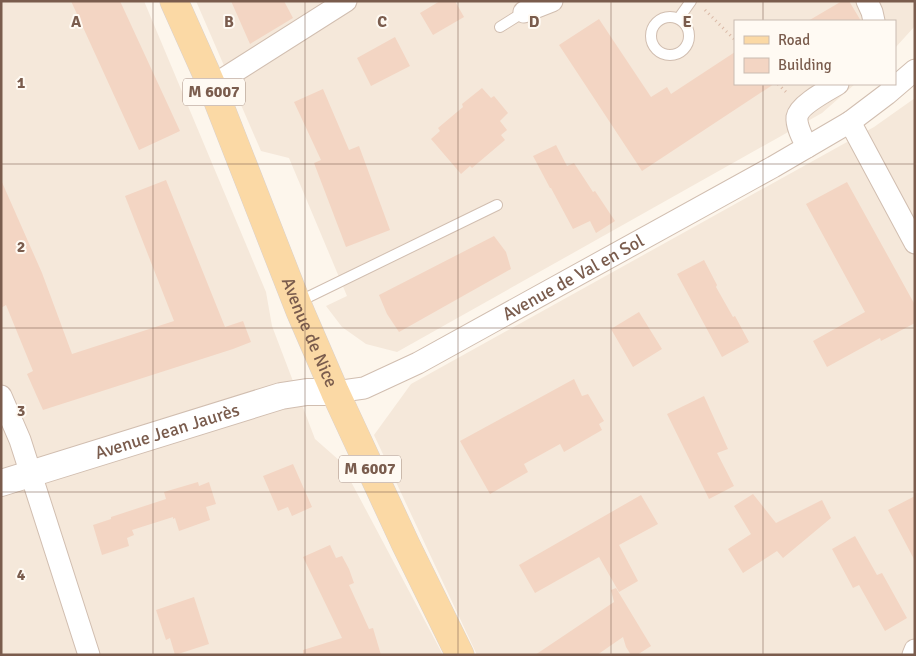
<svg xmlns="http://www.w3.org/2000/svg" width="916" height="656" font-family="Signika,sans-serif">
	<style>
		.residential { fill: #f5e8da }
		.building { fill: #f3d5c3 }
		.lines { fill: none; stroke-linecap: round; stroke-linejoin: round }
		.service-casing { stroke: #d1beb0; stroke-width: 12 }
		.minor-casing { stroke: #d1beb0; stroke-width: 23 }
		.tertiary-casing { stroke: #d1beb0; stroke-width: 28 }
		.primary-casing { stroke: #dad1cd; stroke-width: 29 }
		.path { stroke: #d9b8a5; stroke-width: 3; stroke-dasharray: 1 4; stroke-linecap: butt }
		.service { stroke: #fff; stroke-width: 10 }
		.minor { stroke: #fff; stroke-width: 21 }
		.tertiary { stroke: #fff; stroke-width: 26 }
		.primary { stroke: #fbd9a5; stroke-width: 28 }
		.grid { fill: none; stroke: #7a5c4d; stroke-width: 1; stroke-opacity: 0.55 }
		.labels { text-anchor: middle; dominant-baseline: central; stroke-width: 4; stroke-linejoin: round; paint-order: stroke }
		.shield { fill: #fffaf3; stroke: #a28b7f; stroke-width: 1 }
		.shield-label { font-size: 16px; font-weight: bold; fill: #7a5c4d }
		.street-label { font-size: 18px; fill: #7a5c4d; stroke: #fffaf3 }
		.grid-label { font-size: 16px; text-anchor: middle; font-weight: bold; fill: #7a5c4d; stroke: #fffaf3; stroke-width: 4; stroke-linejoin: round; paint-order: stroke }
	</style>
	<rect width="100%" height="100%" fill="#fdf6ec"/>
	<path class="residential" d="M 1,1 L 144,1 L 266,292 L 272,326 L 315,439 L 340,461 L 443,655 L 1,655 Z
		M 196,1 L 915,1 L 915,26 L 895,48 L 895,21 L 735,21 L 735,84 L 855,84 L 822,113 L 397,352 L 366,344 L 342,327 L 326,306 L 347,296 L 289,158 L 261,151 Z
		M 915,98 L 915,655 L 477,655 L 374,435 L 411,384 L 874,127 Z"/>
	<path class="building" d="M 71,1 L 120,1 L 180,131 L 139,150 Z
		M 231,1 L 284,1 L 293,18 L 250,44 Z
		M 440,1 L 455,1 L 464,17 L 433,35 L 420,13 Z
		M 842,1 L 849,1 L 861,21 L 808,21 Z
		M 599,19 L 651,97 L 667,87 L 671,94 L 735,52 L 735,84 L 774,84 L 642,171 L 559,45 Z
		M 395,37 L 410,66 L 371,86 L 357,58 Z
		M 482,88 L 491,98 L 494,96 L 508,113 L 500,121 L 507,130 L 501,135 L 505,140 L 472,168 L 470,166 L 461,174 L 431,139 L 440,131 L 438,128 L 463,107 L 462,104 Z
		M 323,89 L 349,150 L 359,146 L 390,230 L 346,247 L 314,163 L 321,160 L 294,102 Z
		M 556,145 L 567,166 L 574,163 L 593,192 L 595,191 L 615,221 L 596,233 L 590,221 L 573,229 L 551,188 L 550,188 L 533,156 Z
		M 1,180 L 42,273 L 72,354 L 174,321 L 125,196 L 166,180 L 225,327 L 243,321 L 251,342 L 233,349 L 43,410 L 27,374 L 33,371 L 6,305 L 1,308 Z
		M 847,182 L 915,305 L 915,323 L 881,341 L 880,338 L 827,367 L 813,341 L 865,312 L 806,204 Z
		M 494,236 L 506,252 L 511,269 L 399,332 L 387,314 L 379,295 Z
		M 704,260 L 717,285 L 716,287 L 733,317 L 735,316 L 749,342 L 722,357 L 677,274 Z
		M 639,312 L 662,349 L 633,367 L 611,329 Z
		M 574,379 L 582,396 L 588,394 L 604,421 L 599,424 L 602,430 L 564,452 L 560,444 L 524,464 L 528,472 L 490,494 L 460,441 Z
		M 704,396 L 728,449 L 717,453 L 734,486 L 709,499 L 667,414 Z
		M 293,464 L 312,507 L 292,516 L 288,507 L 278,511 L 263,476 Z
		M 198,482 L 199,486 L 209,482 L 216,504 L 206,507 L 210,520 L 179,531 L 175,518 L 173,519 L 173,517 L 132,530 L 134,535 L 127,538 L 129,546 L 102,555 L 93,525 L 111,519 L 111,517 L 166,499 L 164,492 Z
		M 753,494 L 776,523 L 822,500 L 831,518 L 783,558 L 777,551 L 743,573 L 728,549 L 751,534 L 734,506 Z
		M 641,495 L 658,524 L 619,545 L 638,581 L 619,592 L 599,557 L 535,593 L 519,565 Z
		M 915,496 L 915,561 L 888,510 Z
		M 855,536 L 877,575 L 882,573 L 907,618 L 885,631 L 859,585 L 853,588 L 832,549 Z
		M 330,545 L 336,558 L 342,556 L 349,569 L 354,583 L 349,585 L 369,629 L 373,628 L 381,655 L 303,655 L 303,650 L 342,638 L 303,557 Z
		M 616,588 L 651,646 L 637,655 L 631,655 L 626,647 L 623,637 L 597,655 L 535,655 L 614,602 L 611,590 Z
		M 194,597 L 209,644 L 175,655 L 170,638 L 166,640 L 156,610 Z"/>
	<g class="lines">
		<g class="service-casing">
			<path id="service" d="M651 36a19 19 0 1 1 38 0a19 19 0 1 1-38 0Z
				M 679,18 L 691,1
				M 500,27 L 524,12
				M 298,302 L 497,205"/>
		</g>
		<g class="minor-casing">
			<g id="minor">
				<path d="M 867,1 L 872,12 L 874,21"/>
				<path d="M 524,12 L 552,1"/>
				<path d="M 212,86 L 346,1"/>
				<path d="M 850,122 L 915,243"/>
				<path d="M 807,147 C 803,139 796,126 797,117 C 799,105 828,90 838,84"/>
				<path id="s1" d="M 335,392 L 364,388 L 418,363 L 773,167 L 850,122 L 887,94 L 915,70"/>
				<path d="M 1,396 L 20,440 L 89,655"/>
				<path d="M 913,655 L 915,650"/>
			</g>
		</g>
		<g class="tertiary-casing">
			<g id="tertiary">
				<path id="s2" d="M 1,483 L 281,396 L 307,392 L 335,392"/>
			</g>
		</g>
		<g class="primary-casing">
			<g id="primary">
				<path id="s3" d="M 174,1 L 212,86 L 300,311 L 335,392 L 406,545 L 460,655"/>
			</g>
		</g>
		<path class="path" d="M 705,10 L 735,40
			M 778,84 L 786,92"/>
		<use href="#service" class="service"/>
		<use href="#minor" class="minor"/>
		<use href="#tertiary" class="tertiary"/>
		<use href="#primary" class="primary"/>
	</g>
	<path class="grid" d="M 153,1 L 153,655M 305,1 L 305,655M 458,1 L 458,655M 611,1 L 611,655M 763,1 L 763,21M 763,84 L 763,655M 1,164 L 915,164M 1,328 L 915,328M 1,492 L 915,492"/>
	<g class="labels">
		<g class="shield">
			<rect x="183" y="78.5" width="62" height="27" rx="4"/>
			<rect x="339" y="455.5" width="62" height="27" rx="4"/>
		</g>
		<g class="shield-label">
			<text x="214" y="92">M 6007</text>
			<text x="370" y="469">M 6007</text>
		</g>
		<g class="street-label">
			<text stroke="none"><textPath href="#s1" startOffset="266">Avenue de Val en Sol</textPath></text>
			<text stroke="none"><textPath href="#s3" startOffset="358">Avenue de Nice</textPath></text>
			<text stroke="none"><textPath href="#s2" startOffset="174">Avenue Jean Jaurès</textPath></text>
		</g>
	</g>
	<g class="grid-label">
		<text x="76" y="27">A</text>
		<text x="229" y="27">B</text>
		<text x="382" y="27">C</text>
		<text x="534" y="27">D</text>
		<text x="687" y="27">E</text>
		<text x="21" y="88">1</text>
		<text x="21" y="252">2</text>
		<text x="21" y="416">3</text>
		<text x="21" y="580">4</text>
	</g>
	<rect width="916" height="656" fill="none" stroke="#7a5c4d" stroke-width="5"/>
	<rect x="734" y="20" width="162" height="65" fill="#fffaf3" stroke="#cabbb1"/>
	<rect x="744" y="36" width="25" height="8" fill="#fbd9a5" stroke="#cabbb1"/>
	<text x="778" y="45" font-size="15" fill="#7a5c4d">Road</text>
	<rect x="744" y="58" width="25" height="15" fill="#f3d5c3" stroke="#cabbb1"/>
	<text x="778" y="70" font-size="15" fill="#7a5c4d">Building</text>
</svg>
